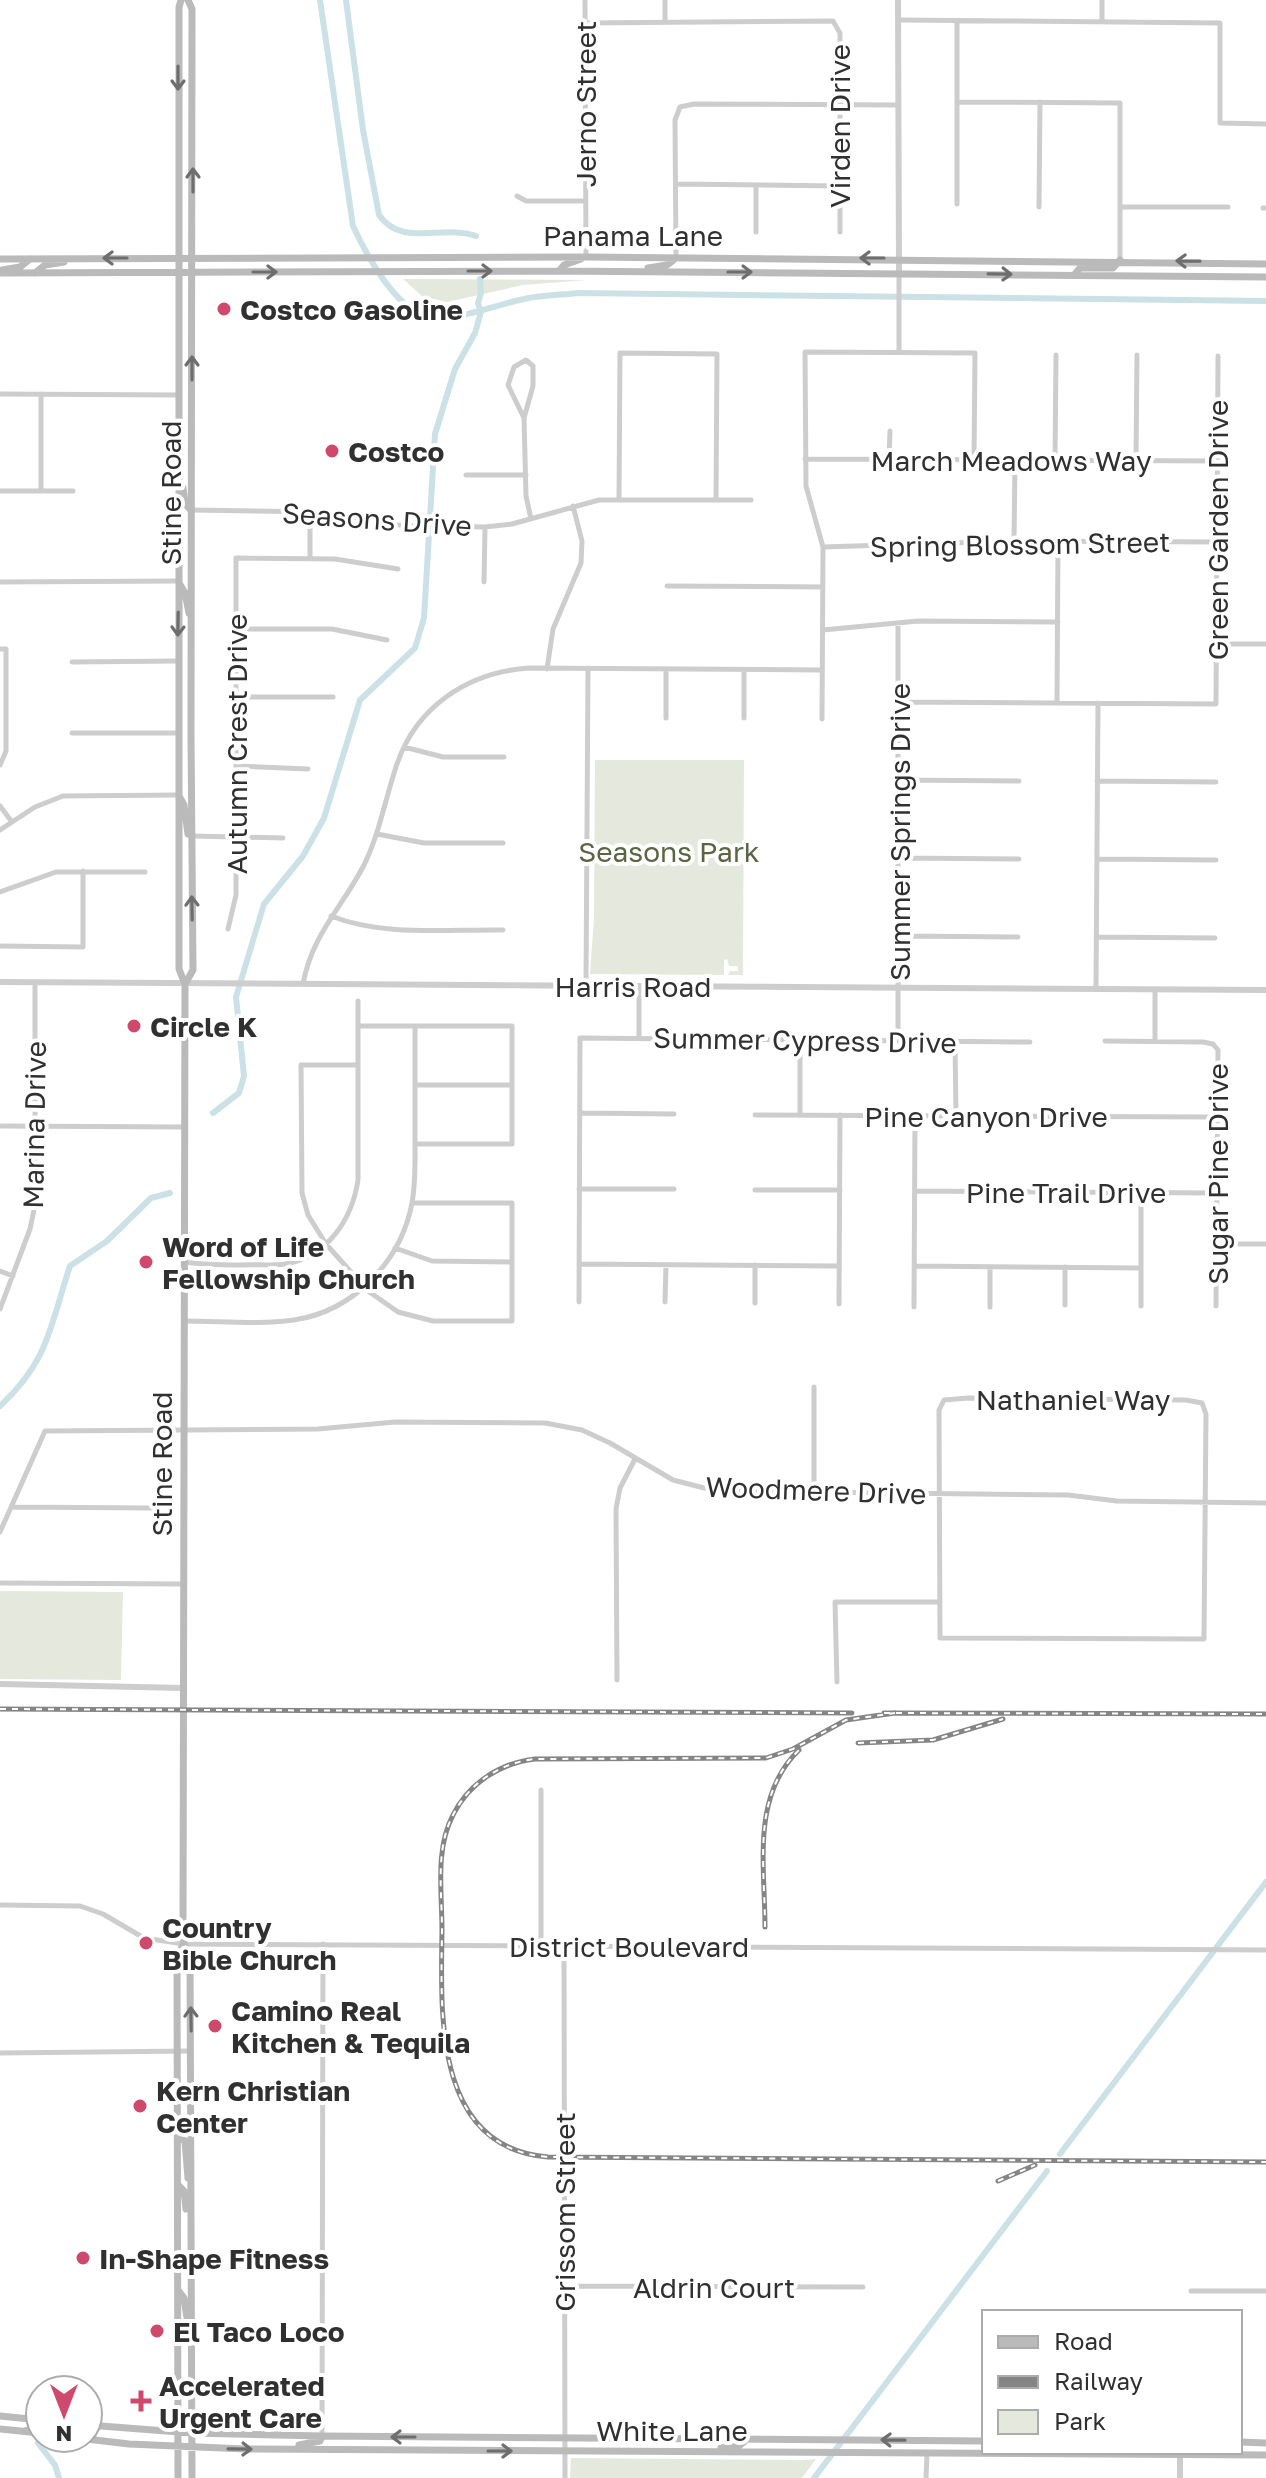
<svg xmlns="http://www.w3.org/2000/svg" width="1266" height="2478" font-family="'Golos Text',sans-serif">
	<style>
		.green { fill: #e5e8dd }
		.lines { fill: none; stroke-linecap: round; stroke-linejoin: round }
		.canal { stroke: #cbe1e6; stroke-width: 6 }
		.minor { stroke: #cdcdcd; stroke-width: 5 }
		.tertiary { stroke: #cdcdcd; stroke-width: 6 }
		.secondary { stroke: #bababa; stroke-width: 7 }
		.rail-casing { stroke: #858585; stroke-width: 5 }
		.rail { stroke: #fff; stroke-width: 2; stroke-dasharray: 6; stroke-linecap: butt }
		.oneway { stroke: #6e6e6e }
		.poi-dot { fill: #cf496d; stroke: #fff; stroke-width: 3 }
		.labels { text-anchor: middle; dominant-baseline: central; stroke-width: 8; stroke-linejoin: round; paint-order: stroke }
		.street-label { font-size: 28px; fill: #303030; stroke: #fff }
		.poi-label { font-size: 28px; font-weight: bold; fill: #303030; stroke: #fff; text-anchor: start }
		.park-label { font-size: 28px; fill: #5a6642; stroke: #fff }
	</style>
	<rect width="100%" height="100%" fill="#fff"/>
	<path class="green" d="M 403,279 L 587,280 L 523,285 L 447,302 L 422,296 Z
		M 595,760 L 744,760 L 743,975 L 728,975 L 730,971 L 738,971 L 738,966 L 729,966 L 727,959 L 724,960 L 724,975 L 590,974 L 594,918 Z
		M 0,1591 L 123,1592 L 121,1680 L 0,1679 Z
		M 571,2458 L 804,2460 L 816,2459 L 802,2478 L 570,2478 Z"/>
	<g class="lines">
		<path class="canal" d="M 320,0 L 353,226 C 366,254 397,313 432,318 C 456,321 499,304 524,299 C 541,295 561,295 579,293 L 1266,301
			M 346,0 L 363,130 L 379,215 C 402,248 443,224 476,236
			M 213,1113 L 239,1093 L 244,1076 L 236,997 L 264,904 L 303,856 L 324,818 L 360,700 L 415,648 L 424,618 L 435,434 L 455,369 L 475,333 L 481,312 L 478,303 L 481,293 L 480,279
			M 0,1406 C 49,1361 50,1326 70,1266 L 107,1241 L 151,1198 L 170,1193
			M 1060,2154 L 1266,1882
			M 38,2443 L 55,2465 L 59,2478
			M 814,2478 L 1047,2171"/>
		<path class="minor" d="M 585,0 L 586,257
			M 1102,0 L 1102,22
			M 898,20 L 1220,23 L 1220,123 L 1266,124
			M 957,21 L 957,204
			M 665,22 L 665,0
			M 585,23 L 833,21 L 840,33 L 840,232
			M 957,102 L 1120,103 L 1120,260
			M 676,184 L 839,186
			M 756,185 L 756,232
			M 517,196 L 526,201 L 585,201
			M 1039,207 L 1040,102
			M 1120,207 L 1228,207
			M 1263,208 L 1266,208
			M 676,258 L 675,120 L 680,107 L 694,104 L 898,105
			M 899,352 L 899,273
			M 526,360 L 533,366 L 533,386 L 524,418 L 508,385 L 514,367 Z
			M 0,394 L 178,395
			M 524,418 L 526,496 L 531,519
			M 805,459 L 1217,461
			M 889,459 L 890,431
			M 1055,460 L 1056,355
			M 1136,461 L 1137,355
			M 466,475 L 526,475
			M 0,491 L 73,491
			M 41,491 L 41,394
			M 619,499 L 620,353 L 717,354 L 716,500
			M 191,510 L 322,512 L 398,525 L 485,527 L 512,524 L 599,500 L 751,500
			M 310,511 L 310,558
			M 1014,541 L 1015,460
			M 823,547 L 1014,541 L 1217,542
			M 0,582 L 178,581
			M 484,582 L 485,527
			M 667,586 L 823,587
			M 236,629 L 332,629 L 387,640
			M 823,630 L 918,621 L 1058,622
			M 1216,644 L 1266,644
			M 0,649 L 6,649 L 6,751 L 0,765
			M 72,662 L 177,661
			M 547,669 L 553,629 L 581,563 L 582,541 L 573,506
			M 236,697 L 333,697
			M 900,702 L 1216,704 L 1218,356
			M 1057,703 L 1058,541
			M 666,718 L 666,669
			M 744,718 L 744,670
			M 822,719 L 823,547 L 806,486 L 805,352 L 975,353 L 974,460
			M 72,733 L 177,733
			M 404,747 L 443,757 L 504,757
			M 236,766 L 308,769
			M 900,780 L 1019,781
			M 1097,781 L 1216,782
			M 0,806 L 12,822
			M 0,830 L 35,807 L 63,796 L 178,795
			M 377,834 L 424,843 L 503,843
			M 192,836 L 283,838
			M 899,858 L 1019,859
			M 1097,859 L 1216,860
			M 0,892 L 56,872 L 145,872
			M 331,916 C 384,937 447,929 503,930
			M 228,929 L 236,895 L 236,558 L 335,559 L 398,569
			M 899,936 L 1018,937
			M 1096,937 L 1215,938
			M 0,946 L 83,947 L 83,871
			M 303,984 C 312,934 342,908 364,865 C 379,835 385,800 396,767 C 415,707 468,672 529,668 L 822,670
			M 586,985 L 588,669
			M 1096,989 L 1098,703
			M 358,1026 L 512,1026 L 512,1144 L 415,1144
			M 639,1038 L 639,986
			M 898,1040 L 898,624
			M 1105,1041 L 1203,1042 L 1213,1044 L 1218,1050 L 1216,1306
			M 1155,1041 L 1155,989
			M 955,1042 L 956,1116
			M 358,1065 L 301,1065 L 302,1193 L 308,1215 L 326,1244 L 368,1291 L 398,1312 L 433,1321 L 512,1321 L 512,1203 L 412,1203
			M 415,1085 L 512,1085
			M 580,1113 L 674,1114
			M 755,1115 L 1217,1117
			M 800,1115 L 800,1040
			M 0,1126 L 183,1127
			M 579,1189 L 674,1189
			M 755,1190 L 840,1190
			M 915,1191 L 1217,1193
			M 1216,1244 L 1266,1244
			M 395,1248 L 432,1261 L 512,1262
			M 185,1262 C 203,1265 222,1265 241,1265 C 255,1264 271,1266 285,1264 C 327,1257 352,1220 358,1180 L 358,1001
			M 579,1264 L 839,1266
			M 915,1266 L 1141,1268
			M 0,1271 L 13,1276
			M 579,1302 L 580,1038 L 1030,1042
			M 665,1302 L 666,1265
			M 755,1303 L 755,1265
			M 839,1304 L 840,1115
			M 1065,1305 L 1065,1267
			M 1141,1306 L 1141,1192
			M 914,1307 L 915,1116
			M 990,1307 L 990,1267
			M 0,1309 L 30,1229 L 35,1205 L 35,982
			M 184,1321 C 220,1321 259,1325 294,1320 C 354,1311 401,1261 412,1203 C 416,1181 415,1158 415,1136 C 415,1099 415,1062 415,1026
			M 968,1398 L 1186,1400 L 1202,1403 L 1206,1414 L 1204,1639 L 940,1638 L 939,1410 L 944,1400 Z
			M 814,1492 L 814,1387
			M 11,1507 L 152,1508
			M 0,1532 L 45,1431 L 318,1429 L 395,1422 L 545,1423 L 582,1430 L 610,1443 L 673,1480 L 716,1491 L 1068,1495 L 1117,1501 L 1266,1503
			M 0,1583 L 183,1584
			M 617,1680 L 616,1509 L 620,1488 L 635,1459
			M 837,1682 L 835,1602 L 940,1602
			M 541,1790 L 541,1946
			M 0,1905 L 80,1906 L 103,1914 L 144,1938 L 184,1944 L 1266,1950
			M 564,1946 L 565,2478
			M 0,2053 L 191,2051
			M 564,2286 L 863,2287
			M 1191,2291 L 1266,2291
			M 322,2436 L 323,1944
			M 926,2478 L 927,2454"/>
		<path class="tertiary" d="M 898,0 L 899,273
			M 0,982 L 1266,990
			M 0,1684 L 183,1688
			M 1180,2452 L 1180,2478"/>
		<path class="secondary" d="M 181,0 L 179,7 L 179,969 L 185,984 L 183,1931 L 184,1944 L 190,1955 L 192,2478
			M 0,259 L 586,257 L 1266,264
			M 648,268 L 667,265 L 676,258
			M 2,270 L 20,267 L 30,259
			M 559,271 L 564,265 L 581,259
			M 0,273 L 559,271 L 1266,277
			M 35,273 L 45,265 L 64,262
			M 1075,274 L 1080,268 L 1113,268 L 1120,260
			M 183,488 L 185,504 L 191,510
			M 179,583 L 185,593 L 189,613
			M 179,796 L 184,805 L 188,834
			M 185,984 L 193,970 L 191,735 L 192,9 L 188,0
			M 178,2137 L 185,2141 L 188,2178
			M 178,2185 L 184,2191 L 186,2209
			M 178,2290 L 184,2298 L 187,2318
			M 0,2416 L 40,2420
			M 88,2425 L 192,2433 L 322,2436 L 984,2441
			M 0,2429 L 40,2433
			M 25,2431 L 40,2427
			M 78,2438 L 129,2444 L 245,2449 L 1266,2455
			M 1240,2442 L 1266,2443
			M 299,2445 L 320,2441 L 322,2436
			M 721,2448 L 740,2445 L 746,2440
			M 178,2478 L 177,1955 L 184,1944"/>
		<g class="rail-casing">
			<path id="rail" d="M 0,1709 L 852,1713
				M 884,1713 L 1266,1714
				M 895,1713 L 846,1720 L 793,1749 L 766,1758 L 535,1759 C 500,1763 469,1783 453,1815 C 435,1849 442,1892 442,1930 C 441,2013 433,2148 548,2157 L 1266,2162
				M 858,1743 L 933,1740 L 1003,1719
				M 765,1927 C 765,1866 751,1796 799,1750
				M 998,2181 L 1035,2165"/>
		</g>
		<use href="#rail" class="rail"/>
	</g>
	<defs><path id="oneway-shaft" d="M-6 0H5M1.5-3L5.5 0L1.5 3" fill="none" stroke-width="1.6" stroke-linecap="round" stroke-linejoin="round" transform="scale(2)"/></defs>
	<g class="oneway">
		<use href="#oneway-shaft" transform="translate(178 78) rotate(90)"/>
		<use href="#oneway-shaft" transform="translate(193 180) rotate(-90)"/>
		<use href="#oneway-shaft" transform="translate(115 258) rotate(180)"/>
		<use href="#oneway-shaft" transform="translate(872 258) rotate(-180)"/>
		<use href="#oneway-shaft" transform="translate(1188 261) rotate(-179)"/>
		<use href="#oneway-shaft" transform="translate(480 271)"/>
		<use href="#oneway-shaft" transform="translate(265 272)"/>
		<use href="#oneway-shaft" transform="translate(740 272)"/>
		<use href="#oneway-shaft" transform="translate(1000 274) rotate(1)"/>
		<use href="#oneway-shaft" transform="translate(192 368) rotate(-90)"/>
		<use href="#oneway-shaft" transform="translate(178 624) rotate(91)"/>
		<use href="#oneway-shaft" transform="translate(192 908) rotate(-91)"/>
		<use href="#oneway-shaft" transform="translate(191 2019) rotate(-91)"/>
		<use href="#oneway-shaft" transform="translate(403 2437) rotate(-180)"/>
		<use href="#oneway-shaft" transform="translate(893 2440) rotate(-179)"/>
		<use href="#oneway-shaft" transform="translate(240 2449) rotate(1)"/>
		<use href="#oneway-shaft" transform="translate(500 2451)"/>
	</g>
	<g class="poi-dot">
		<circle cx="224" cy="309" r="8"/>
		<circle cx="332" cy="451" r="8"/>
		<circle cx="134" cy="1026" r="8"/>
		<circle cx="146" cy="1262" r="8"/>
		<circle cx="146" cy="1943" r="8"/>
		<circle cx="215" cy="2026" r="8"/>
		<circle cx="140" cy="2106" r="8"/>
		<circle cx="83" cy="2258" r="8"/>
		<circle cx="157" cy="2331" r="8"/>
		<path d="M137 2389h8v8h8v8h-8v8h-8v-8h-8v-8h8z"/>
	</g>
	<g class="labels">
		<g class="street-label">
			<text transform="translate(585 104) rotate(-90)">Jerno Street</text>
			<text transform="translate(839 126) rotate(-90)">Virden Drive</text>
			<text x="633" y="235">Panama Lane</text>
			<text x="1011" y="460">March Meadows Way</text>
			<text transform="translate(170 493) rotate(-90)">Stine Road</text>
			<text transform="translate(377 519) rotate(4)">Seasons Drive</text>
			<text transform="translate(1217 530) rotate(-90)">Green Garden Drive</text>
			<text transform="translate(1020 544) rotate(-1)">Spring Blossom Street</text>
			<text transform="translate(236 744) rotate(-90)">Autumn Crest Drive</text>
			<text transform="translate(899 832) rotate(-90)">Summer Springs Drive</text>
			<text x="633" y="986">Harris Road</text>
			<text transform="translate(805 1040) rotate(1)">Summer Cypress Drive</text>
			<text x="986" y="1116">Pine Canyon Drive</text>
			<text transform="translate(34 1125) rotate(-89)">Marina Drive</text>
			<text transform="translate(1217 1174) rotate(-90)">Sugar Pine Drive</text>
			<text x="1066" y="1192">Pine Trail Drive</text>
			<text x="1073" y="1399">Nathaniel Way</text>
			<text transform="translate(161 1464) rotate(-90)">Stine Road</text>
			<text transform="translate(816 1490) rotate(2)">Woodmere Drive</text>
			<text x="629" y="1946">District Boulevard</text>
			<text transform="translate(564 2212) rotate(-90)">Grissom Street</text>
			<text x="714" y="2287">Aldrin Court</text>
			<text x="672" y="2430">White Lane</text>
		</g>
		<g class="poi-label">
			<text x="240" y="309">Costco Gasoline</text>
			<text x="348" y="451">Costco</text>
			<text x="150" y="1026">Circle K</text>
			<text x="162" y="1246">Word of Life<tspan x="162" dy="32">Fellowship Church</tspan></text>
			<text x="162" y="1927">Country<tspan x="162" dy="32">Bible Church</tspan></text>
			<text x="231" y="2010">Camino Real<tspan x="231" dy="32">Kitchen &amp; Tequila</tspan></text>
			<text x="156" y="2090">Kern Christian<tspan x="156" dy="32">Center</tspan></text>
			<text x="99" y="2258">In-Shape Fitness</text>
			<text x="173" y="2331">El Taco Loco</text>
			<text x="159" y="2385">Accelerated<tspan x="159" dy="32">Urgent Care</tspan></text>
		</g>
		<g class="park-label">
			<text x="669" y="851">Seasons Park</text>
		</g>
	</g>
	<rect x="982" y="2310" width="260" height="144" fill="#ffffff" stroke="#acacac" stroke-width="2"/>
	<rect x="998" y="2336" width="40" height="12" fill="#bababa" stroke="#acacac" stroke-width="2"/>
	<text x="1054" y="2350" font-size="24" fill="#303030">Road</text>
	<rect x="998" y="2376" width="40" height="12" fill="#858585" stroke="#acacac" stroke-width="2"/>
	<text x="1054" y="2390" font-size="24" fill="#303030">Railway</text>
	<rect x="998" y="2410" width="40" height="24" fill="#e5e8dd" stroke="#acacac" stroke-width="2"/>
	<text x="1054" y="2430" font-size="24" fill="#303030">Park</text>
	<g transform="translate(64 2414) rotate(180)"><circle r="38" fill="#ffffff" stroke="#acacac" stroke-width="2"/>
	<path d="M0-6L14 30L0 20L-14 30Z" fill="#cf496d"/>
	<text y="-12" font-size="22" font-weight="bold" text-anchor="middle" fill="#303030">N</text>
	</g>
</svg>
